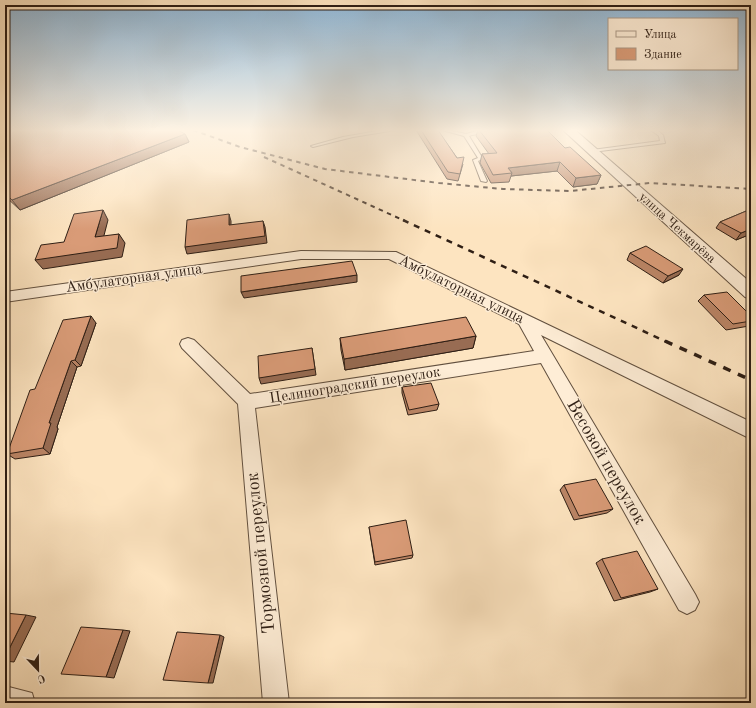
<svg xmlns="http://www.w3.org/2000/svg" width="756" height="708" font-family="'Old Standard TT',serif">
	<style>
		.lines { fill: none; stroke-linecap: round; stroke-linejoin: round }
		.service-casing { stroke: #62503f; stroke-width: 2 }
		.minor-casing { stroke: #62503f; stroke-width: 2 }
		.tertiary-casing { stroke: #62503f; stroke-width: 2 }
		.service { fill: #feedd6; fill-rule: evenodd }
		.minor { fill: #feedd6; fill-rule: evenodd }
		.tertiary { fill: #feedd6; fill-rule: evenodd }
		.rail-far2 { stroke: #2e1e14; stroke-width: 2; stroke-dasharray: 4.5 4.5; stroke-linecap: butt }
		.rail-far1 { stroke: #2e1e14; stroke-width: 2.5; stroke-dasharray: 6 6; stroke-linecap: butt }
		.rail { stroke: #2e1e14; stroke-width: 3.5; stroke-dasharray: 8 8; stroke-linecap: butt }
		.wall { fill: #bb8566; stroke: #2e1e14 }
		.shaded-wall { fill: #986c53; stroke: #2e1e14 }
		.building { fill: #d99b77; stroke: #2e1e14 }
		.labels { text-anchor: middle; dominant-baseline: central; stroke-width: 3; stroke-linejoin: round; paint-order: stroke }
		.far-street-label { font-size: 13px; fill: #2e1e14; stroke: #feedd6 }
		.street-label { font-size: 15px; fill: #2e1e14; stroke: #feedd6 }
		.near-street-label { font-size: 18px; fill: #2e1e14; stroke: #feedd6 }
	</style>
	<rect width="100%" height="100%" fill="#fde4c0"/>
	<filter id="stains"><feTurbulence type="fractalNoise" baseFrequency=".005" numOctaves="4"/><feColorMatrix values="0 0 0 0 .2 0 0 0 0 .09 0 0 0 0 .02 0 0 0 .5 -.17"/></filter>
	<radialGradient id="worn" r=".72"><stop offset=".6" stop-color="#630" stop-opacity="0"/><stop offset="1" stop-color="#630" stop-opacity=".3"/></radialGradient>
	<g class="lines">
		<g class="service-casing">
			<path id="service" d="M 383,130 L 396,130 L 353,137 L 313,147 L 311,146 L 343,137 Z
				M 442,130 L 448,130 L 466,134 L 481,130 L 494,130 C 491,132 475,134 469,136 L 483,159 L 478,161 L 487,181 L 486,182 L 481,181 L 473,160 L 478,158 L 464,136 Z
				M 651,130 L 658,130 L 658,131 L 663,135 L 665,143 L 592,152 L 590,151 L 592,150 L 660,141 L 659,136 Z"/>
		</g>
		<g class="minor-casing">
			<path id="minor" d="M 301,251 L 396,252 L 751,422 L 751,439 L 541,335 L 695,594 L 699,602 L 695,610 L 687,614 L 679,610 L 541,363 L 255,408 L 289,703 L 263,703 L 238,404 L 182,348 L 180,344 L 182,340 L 188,338 L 194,340 L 250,394 L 534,351 L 519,324 L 389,259 L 301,259 L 5,302 L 5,292 Z
				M 5,686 L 32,693 L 35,703 L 5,703 Z"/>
		</g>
		<g class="tertiary-casing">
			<path id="tertiary" d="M 563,130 L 575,130 L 751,283 L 751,299 L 745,297 Z"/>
		</g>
		<use href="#service" class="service"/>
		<use href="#minor" class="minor"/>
		<use href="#tertiary" class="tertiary"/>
		<path class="rail-far2" d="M 193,130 L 240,147 L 325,169 L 439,183 L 503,189 L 570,191 L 650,183 L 751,189
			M 264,157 L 405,221"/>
		<path class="rail-far1" d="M 403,220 L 667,342"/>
		<path class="rail" d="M 665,341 L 751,380"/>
	</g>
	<path class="wall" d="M 5,130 L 185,134 L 189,142 L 20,210 L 5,196 Z
		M 416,130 L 441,130 L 438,131 L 457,158 L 463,164 L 458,181 L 447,179 Z
		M 478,130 L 547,130 L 565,148 L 601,175 L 597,184 L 573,187 L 557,171 L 511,176 L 509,182 L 491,183 L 480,163 L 482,154 L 489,154 L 476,136 Z
		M 751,209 L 751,234 L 736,240 L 716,228 L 720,222 Z
		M 630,253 L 679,275 L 663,283 L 627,260 Z
		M 704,295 L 751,316 L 751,324 L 749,326 L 726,330 L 698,301 Z
		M 96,323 L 81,366 L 77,367 L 57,427 L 58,429 L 50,454 L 15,459 L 7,454 Z
		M 476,336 L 473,348 L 345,370 L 341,350 L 340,338 Z
		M 402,387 L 439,404 L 437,410 L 408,415 L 402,393 Z
		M 564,485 L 613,509 L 607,513 L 574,520 L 560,490 Z
		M 369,527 L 413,555 L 412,558 L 375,565 Z
		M 602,559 L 658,589 L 650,592 L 614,601 L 596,563 Z"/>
	<path class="shaded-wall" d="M 185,134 L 189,142 L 20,210 L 12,200 Z
		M 560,162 L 557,171 L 511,176 L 512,173 L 508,168 Z
		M 601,175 L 597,184 L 573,187 L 576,178 Z
		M 103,210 L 108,220 L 101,247 L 95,237 Z
		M 229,214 L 231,221 L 231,232 L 229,225 Z
		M 263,221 L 265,227 L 267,243 L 187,254 L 185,247 Z
		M 751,229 L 751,234 L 736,240 L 741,233 Z
		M 119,234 L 125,243 L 122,257 L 43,269 L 35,260 Z
		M 683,269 L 679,275 L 663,283 L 668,276 Z
		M 357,275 L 357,282 L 244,298 L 241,292 Z
		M 91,316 L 96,323 L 81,366 L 75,360 Z
		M 476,336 L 473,348 L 345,370 L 344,359 Z
		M 312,348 L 316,375 L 261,384 L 259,378 Z
		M 71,361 L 77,367 L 57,427 L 58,429 L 50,454 L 43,448 L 49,423 Z
		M 26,615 L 36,617 L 14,662 L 5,661 L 5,657 Z
		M 123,630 L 130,631 L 114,678 L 106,677 Z
		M 220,635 L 224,637 L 213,683 L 208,683 Z"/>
	<path class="building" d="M 5,130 L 178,130 L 185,134 L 12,200 L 5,193 Z
		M 421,130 L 438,130 L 457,158 L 464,157 L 460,174 L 448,172 Z
		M 479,130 L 547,130 L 565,148 L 570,147 L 601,175 L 576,178 L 560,162 L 508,168 L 512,173 L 493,175 L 482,154 L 497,153 Z
		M 751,209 L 751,229 L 741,233 L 720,222 Z
		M 103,210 L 95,237 L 119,234 L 117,248 L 35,260 L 41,245 L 64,242 L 74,214 Z
		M 229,214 L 229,225 L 263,221 L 265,236 L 185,247 L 187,220 Z
		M 646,246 L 683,269 L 668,276 L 630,253 Z
		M 352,261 L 357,275 L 241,292 L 241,276 Z
		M 727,292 L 751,316 L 751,321 L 733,324 L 704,295 Z
		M 91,316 L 75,360 L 71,361 L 49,423 L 51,423 L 43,448 L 7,454 L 30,390 L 35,389 L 63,320 Z
		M 466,317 L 476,336 L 344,359 L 340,338 Z
		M 312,348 L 315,369 L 259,378 L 258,356 Z
		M 431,383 L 439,404 L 409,410 L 402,387 Z
		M 596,479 L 613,509 L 579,516 L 564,485 Z
		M 406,520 L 413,555 L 375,562 L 369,527 Z
		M 637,551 L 658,589 L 621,598 L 602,559 Z
		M 5,613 L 26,615 L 5,657 Z
		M 81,627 L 123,630 L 106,677 L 61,674 Z
		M 177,632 L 220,635 L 208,683 L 163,680 Z"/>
	<linearGradient id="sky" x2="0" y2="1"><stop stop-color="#8eb7d8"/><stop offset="0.57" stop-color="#fef3e3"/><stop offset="1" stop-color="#fef3e3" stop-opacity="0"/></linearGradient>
	<rect width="756" height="229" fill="url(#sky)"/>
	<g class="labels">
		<g class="far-street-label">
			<text transform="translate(677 228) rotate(42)">улица Чекмарёва</text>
		</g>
		<g class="street-label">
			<text transform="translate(134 279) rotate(-8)">Амбулаторная улица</text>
			<text transform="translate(461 290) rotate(26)">Амбулаторная улица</text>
			<text transform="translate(355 386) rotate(-9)">Целиноградский переулок</text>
		</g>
		<g class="near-street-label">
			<text transform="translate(606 462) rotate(60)">Весовой переулок</text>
			<text transform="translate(261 553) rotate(-96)">Тормозной переулок</text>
		</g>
	</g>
	<rect width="756" height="708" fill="none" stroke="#fde4c0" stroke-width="20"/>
	<rect x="6" y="6" width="744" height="696" fill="none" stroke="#2e1e14" stroke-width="2"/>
	<rect x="10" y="10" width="736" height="688" fill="none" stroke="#2e1e14"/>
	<rect x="608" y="18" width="130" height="52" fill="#feedd6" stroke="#ab9a88"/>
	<rect x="616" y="31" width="20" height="6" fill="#feedd6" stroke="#ab9a88"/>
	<text x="644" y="38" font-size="12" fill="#2e1e14">Улица</text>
	<rect x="616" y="48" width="20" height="12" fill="#d99b77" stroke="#ab9a88"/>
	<text x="644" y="58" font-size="12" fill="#2e1e14">Здание</text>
	<g transform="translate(38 670) rotate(158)" stroke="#feedd6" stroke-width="3" paint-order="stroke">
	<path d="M0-3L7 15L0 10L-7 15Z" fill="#2e1e14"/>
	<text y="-6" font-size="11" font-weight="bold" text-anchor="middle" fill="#2e1e14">С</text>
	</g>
	<rect width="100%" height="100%" filter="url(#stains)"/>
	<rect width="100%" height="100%" fill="url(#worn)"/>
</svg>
